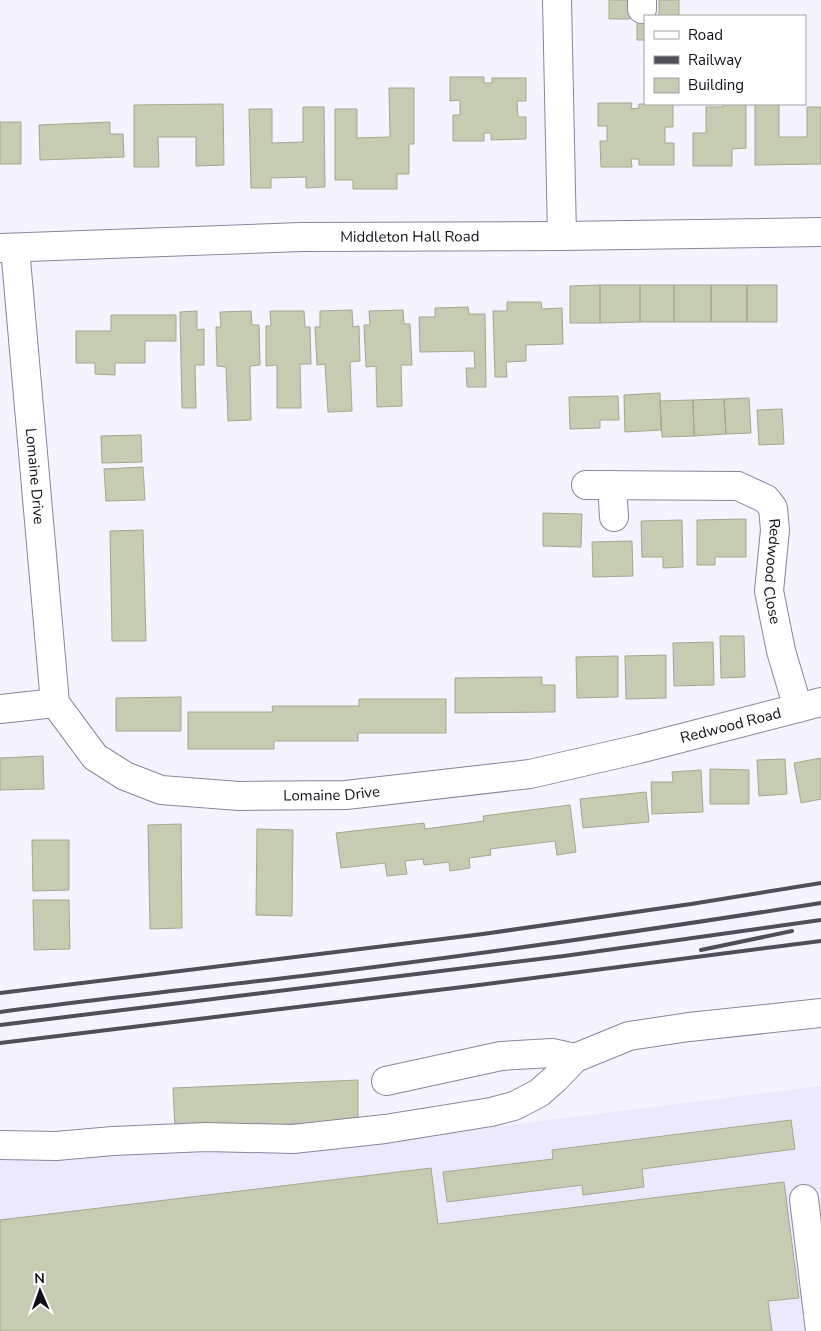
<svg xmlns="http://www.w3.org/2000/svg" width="821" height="1331" font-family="'Nunito Sans',sans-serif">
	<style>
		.built { fill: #ece8fd }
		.building { fill: #c6ccb1; stroke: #a2a78d }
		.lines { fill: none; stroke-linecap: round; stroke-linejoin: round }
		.minor-casing { stroke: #8a859e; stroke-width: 30 }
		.major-casing { stroke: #8a859e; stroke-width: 30 }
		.minor { stroke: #fff; stroke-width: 28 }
		.major { stroke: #fff; stroke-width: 28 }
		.rail { stroke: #504e58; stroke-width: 4 }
		.labels { text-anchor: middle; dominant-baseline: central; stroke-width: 4; stroke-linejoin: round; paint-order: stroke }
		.street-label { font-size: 15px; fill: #100e17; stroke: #fff }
	</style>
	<rect width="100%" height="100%" fill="#f5f3ff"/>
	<path class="built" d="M 821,1086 L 821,1331 L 0,1331 L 0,1158 L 317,1149 Z"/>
	<path class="building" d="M 609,0 L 630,0 L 630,19 L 609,19 Z
		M 659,0 L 679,0 L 679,16 L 659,16 Z
		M 637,19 L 645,20 L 645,40 L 637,40 Z
		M 450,77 L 484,77 L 484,83 L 492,83 L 492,78 L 526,78 L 526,101 L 517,101 L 518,117 L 526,117 L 526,139 L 491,140 L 491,133 L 484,133 L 484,141 L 453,141 L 453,115 L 460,115 L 460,100 L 450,101 Z
		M 389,88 L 414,88 L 414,144 L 409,144 L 409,174 L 397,174 L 397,189 L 353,189 L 353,180 L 335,180 L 335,109 L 357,109 L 357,138 L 390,137 Z
		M 598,103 L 632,103 L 631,109 L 639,108 L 639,104 L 673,104 L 673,127 L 665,127 L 665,143 L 674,143 L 674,165 L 639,165 L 639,159 L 631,159 L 632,167 L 601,167 L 600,141 L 607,141 L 607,126 L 598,126 Z
		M 223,104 L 224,165 L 196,166 L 196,137 L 158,137 L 159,167 L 134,167 L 134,105 Z
		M 723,104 L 746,104 L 746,148 L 732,149 L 732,166 L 693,166 L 693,133 L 706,133 L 706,107 L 723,107 Z
		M 755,104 L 779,104 L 779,137 L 807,137 L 807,107 L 821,107 L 821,164 L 755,165 Z
		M 303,107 L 324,107 L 325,187 L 306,188 L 306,177 L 271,178 L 271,188 L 251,188 L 249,109 L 272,109 L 272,143 L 303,142 Z
		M 0,122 L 21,122 L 21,164 L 0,164 Z
		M 110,122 L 110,134 L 123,134 L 124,157 L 40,160 L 39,125 Z
		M 600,285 L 600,323 L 570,323 L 570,286 Z
		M 600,285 L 640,285 L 640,322 L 600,323 Z
		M 640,285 L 674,285 L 674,322 L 640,322 Z
		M 674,285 L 711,285 L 711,322 L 674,322 Z
		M 711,285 L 747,285 L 747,322 L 711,322 Z
		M 747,285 L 777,285 L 777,322 L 747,322 Z
		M 507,302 L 541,302 L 542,309 L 562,308 L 563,344 L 526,345 L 526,361 L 506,362 L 507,377 L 495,377 L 493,311 L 507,311 Z
		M 468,307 L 469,314 L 485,314 L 486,387 L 467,387 L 466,368 L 475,368 L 474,351 L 420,352 L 419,317 L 435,317 L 435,308 Z
		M 352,310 L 353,327 L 359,326 L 360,361 L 350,362 L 352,411 L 328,412 L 325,364 L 317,365 L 315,327 L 320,327 L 320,311 Z
		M 403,310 L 404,324 L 410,324 L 412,365 L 401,365 L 402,406 L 377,407 L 376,366 L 366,367 L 364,325 L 370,325 L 369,311 Z
		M 197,311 L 197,330 L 204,329 L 204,365 L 195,365 L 196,408 L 182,408 L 180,312 Z
		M 251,311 L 252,325 L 259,325 L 260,365 L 250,366 L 251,420 L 228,421 L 226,367 L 217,366 L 216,327 L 221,327 L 220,312 Z
		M 270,311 L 304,311 L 305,327 L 310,327 L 311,364 L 300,364 L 301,408 L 277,408 L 277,365 L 266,366 L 266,326 L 271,326 Z
		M 111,315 L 176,315 L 176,341 L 145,341 L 145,363 L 115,363 L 115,375 L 95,374 L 95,363 L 76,363 L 76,331 L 111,331 Z
		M 660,393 L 661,430 L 625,432 L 624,395 Z
		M 618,396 L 619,420 L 600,420 L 600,428 L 570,429 L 569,397 Z
		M 749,398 L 751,433 L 726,434 L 724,399 Z
		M 724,399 L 726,434 L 694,436 L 693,400 Z
		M 693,400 L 694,436 L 662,437 L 660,401 Z
		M 782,409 L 784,444 L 759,445 L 757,410 Z
		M 141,435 L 142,462 L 102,463 L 101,436 Z
		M 143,467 L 145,500 L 106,501 L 104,469 Z
		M 543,513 L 582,514 L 581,547 L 543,546 Z
		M 746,519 L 746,557 L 715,557 L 715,565 L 697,565 L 697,520 Z
		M 682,520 L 683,567 L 663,568 L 663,557 L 642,557 L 641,521 Z
		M 143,530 L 146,641 L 112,641 L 110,531 Z
		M 632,541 L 633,576 L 593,577 L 592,542 Z
		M 720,636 L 744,636 L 745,677 L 721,678 Z
		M 713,642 L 714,685 L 674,686 L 673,643 Z
		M 666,655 L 666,698 L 626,699 L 625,656 Z
		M 618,656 L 618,697 L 577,698 L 576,657 Z
		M 542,677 L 542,685 L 555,685 L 555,712 L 455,713 L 455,678 Z
		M 181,697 L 181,731 L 116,731 L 116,698 Z
		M 359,699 L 446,699 L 446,733 L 358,733 L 358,741 L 274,741 L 274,749 L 188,749 L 188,712 L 273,712 L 272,706 L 359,706 Z
		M 43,756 L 44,789 L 0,790 L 0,758 Z
		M 821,758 L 821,799 L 801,803 L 794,763 Z
		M 785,759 L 787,794 L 759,796 L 757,760 Z
		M 710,769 L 749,770 L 749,804 L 710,804 Z
		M 701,770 L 703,812 L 652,814 L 651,782 L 673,782 L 672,772 Z
		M 646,792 L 649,822 L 583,828 L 580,799 Z
		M 570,805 L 576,852 L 557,855 L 555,841 L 490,849 L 491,855 L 469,858 L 470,868 L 450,871 L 449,862 L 424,865 L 423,859 L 405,861 L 407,874 L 387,876 L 385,863 L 341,868 L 336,833 L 424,823 L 425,829 L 484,821 L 483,816 Z
		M 181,824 L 182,928 L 150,929 L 148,825 Z
		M 257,829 L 293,830 L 292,916 L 256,915 Z
		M 32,840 L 69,840 L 69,890 L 33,891 Z
		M 33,900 L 69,900 L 70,949 L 34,950 Z
		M 358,1080 L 358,1122 L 175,1128 L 173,1088 Z
		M 791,1120 L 795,1149 L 642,1169 L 644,1187 L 583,1195 L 582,1185 L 447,1202 L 443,1172 L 553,1159 L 552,1150 Z
		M 431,1168 L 438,1224 L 784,1182 L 799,1298 L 768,1301 L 772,1331 L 0,1331 L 0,1220 Z"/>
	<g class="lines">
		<g class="minor-casing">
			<g id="minor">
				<path d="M 557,0 L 562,236"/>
				<path d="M 642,0 L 642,9"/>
				<path id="s1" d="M 15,248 L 55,703 L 95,757 L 125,776 L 161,790 L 239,796 L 346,795 L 530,774 L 639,749 L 821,702"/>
				<path id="s2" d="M 586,485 L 738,486 L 766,499 L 773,508 L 775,530 L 769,591 L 781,651 L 798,708"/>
				<path d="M 612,485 L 614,517"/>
				<path d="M 0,709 L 55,703"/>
				<path d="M 386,1081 L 501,1056 L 552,1053 L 575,1058"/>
				<path d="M 0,1145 L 56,1146 L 113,1141 L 206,1137 L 293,1139 L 385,1129 L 491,1112 L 514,1106 L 539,1093 L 556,1078 L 575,1058 L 629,1036 L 689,1027 L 821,1013"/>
				<path d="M 804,1199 L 820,1331"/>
			</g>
		</g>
		<g class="major-casing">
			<g id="major">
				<path id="s3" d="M 0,248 L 301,237 L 562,236 L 821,232"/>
			</g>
		</g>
		<use href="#minor" class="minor"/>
		<use href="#major" class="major"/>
		<path class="rail" d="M 701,950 L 792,931
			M 0,993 L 483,934 L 691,904 L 821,883
			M 0,1012 C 114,997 229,985 343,971 C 503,951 662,928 821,903
			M 0,1025 L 564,956 L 821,920
			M 0,1043 L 471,986 L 821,941"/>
	</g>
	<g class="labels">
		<g class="street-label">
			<text stroke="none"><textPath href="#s3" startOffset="410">Middleton Hall Road</textPath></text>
			<text stroke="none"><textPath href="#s1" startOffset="229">Lomaine Drive</textPath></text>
			<text stroke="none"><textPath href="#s2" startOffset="258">Redwood Close</textPath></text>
			<text stroke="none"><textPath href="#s1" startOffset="1175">Redwood Road</textPath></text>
			<text stroke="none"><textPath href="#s1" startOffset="769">Lomaine Drive</textPath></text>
		</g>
	</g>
	<rect x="644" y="15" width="162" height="90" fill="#ffffff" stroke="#9f9fa2"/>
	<rect x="654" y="31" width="25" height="8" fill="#ffffff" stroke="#9f9fa2"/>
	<text x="688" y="40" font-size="15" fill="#100e17">Road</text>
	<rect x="654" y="56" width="25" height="8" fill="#504e58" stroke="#9f9fa2"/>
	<text x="688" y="65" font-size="15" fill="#100e17">Railway</text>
	<rect x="654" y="78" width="25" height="15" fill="#c6ccb1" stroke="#9f9fa2"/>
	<text x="688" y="90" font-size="15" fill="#100e17">Building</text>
	<g transform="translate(40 1291) rotate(358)" stroke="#ffffff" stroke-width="4" paint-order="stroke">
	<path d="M0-4L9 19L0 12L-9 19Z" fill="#100e17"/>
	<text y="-8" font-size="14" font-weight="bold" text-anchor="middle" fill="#100e17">N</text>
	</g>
</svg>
